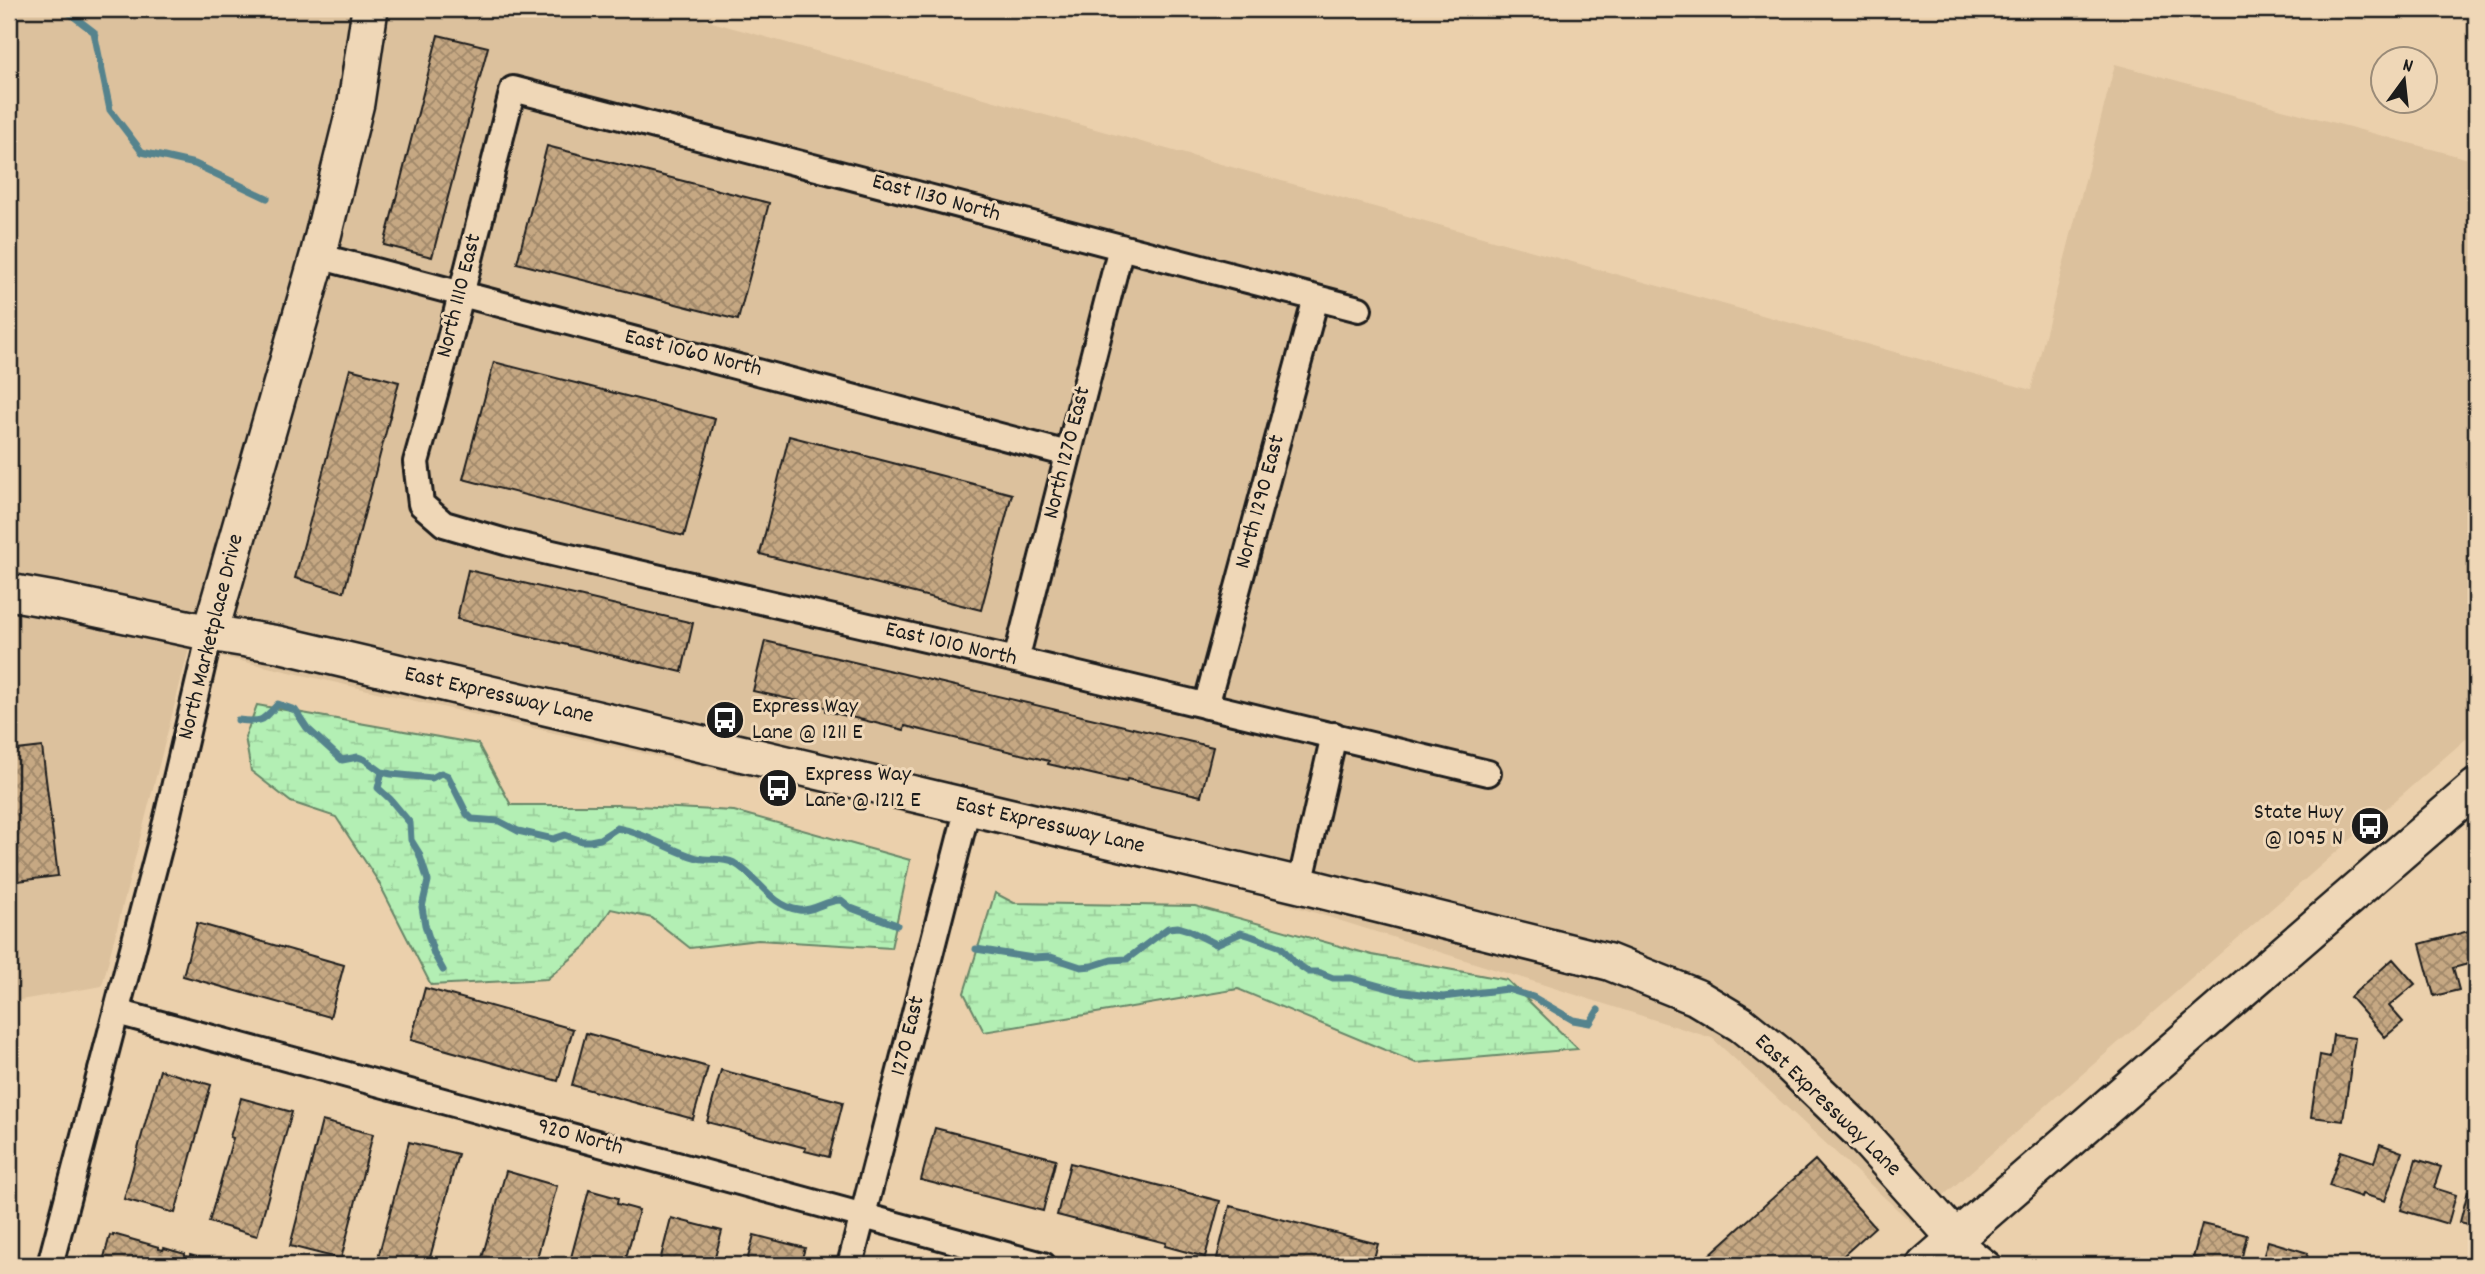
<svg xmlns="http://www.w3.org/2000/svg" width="2485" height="1274" font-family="Dekko,sans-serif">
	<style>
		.built { fill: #dcc19d }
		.wetland { fill: url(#wetland-marsh); stroke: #688668; stroke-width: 2 }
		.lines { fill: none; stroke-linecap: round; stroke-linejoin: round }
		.stream { stroke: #54838d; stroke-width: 7 }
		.building { fill: url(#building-cross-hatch); stroke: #1c1c1c; stroke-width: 2 }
		.street-casing { stroke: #1c1c1c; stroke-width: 30 }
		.secondary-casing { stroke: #1c1c1c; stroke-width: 40 }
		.street { stroke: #efd7b7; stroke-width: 24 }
		.secondary { stroke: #efd7b7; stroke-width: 35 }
		.labels { text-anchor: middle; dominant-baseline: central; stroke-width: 6; stroke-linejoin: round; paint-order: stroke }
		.street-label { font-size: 23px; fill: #1c1c1c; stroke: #efd7b7 }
		.poi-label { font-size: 23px; fill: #1c1c1c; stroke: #efd7b7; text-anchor: start }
	</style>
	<defs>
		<pattern id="wetland-marsh" width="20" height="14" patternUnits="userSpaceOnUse" patternTransform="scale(1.75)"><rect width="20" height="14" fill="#b3efb4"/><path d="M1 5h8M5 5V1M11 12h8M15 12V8" fill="none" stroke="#99cc9a"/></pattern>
		<pattern id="building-cross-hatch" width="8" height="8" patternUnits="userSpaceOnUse" patternTransform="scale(1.75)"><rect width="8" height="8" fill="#c6a883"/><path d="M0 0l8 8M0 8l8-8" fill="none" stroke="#a0886a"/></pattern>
	</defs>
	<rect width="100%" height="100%" fill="#ebd0ac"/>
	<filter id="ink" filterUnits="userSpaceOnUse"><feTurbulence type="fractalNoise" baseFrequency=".0143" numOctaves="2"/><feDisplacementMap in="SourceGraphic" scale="14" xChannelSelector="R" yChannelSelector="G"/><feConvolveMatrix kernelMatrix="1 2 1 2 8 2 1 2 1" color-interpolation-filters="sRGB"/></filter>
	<g filter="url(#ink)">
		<path class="built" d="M 9,9 L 665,9 L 2031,390 L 2115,64 L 2476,161 L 2476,730 L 1912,1223 L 1712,1038 L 1256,894 L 189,649 L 102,986 L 9,1002 Z"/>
		<path class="wetland" d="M 257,705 L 478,744 L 511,805 L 617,805 L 734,811 L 910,860 L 891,948 L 758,940 L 690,948 L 652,918 L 611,909 L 585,947 L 547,979 L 431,985 L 378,881 L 336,817 L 291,802 L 251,771 L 245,737 Z
			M 995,893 L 1014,903 L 1195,906 L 1372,955 L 1507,980 L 1578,1049 L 1416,1063 L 1238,989 L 984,1032 L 964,993 Z"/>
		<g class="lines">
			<path class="stream" d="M 64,9 L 94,32 L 110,110 L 142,152 L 195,164 L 267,198
				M 238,720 C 263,723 262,721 278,704 L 295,710 L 307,728 L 342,760 L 358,757 L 364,759 L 382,772 L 391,774 L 432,778 L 441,773 L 448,776 L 467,814 L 472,819 L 499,821 L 518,831 L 553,839 L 565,835 L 582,841 L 590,841 L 600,839 L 617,828 C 646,833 669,850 697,858 C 710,861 722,857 734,863 C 758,876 770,906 799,910 C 813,912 826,900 841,900 L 851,908 L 897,925
				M 382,772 L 378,788 L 390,799 L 410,823 L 411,840 L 419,853 L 428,881 L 422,907 L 425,925 L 434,954 L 443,970
				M 976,949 L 1033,958 L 1051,957 L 1081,967 L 1092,966 L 1111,960 L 1127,959 L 1168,928 L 1178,927 L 1188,930 L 1216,944 L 1241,933 L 1251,936 L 1281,947 L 1294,962 L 1309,972 L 1318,972 L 1333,978 L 1351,978 L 1398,991 L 1443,997 L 1507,989 L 1533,997 L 1573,1020 L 1590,1023 L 1598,1010"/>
		</g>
		<path class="building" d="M 438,35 L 488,47 L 432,257 L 384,245 Z
			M 547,146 L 769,203 L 738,320 L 517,263 Z
			M 494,362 L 715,419 L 684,536 L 463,479 Z
			M 350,369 L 399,382 L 344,592 L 295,578 Z
			M 789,436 L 1012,494 L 981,610 L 760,554 Z
			M 468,570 L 693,623 L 682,672 L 457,619 Z
			M 765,641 L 1213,747 L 1201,796 L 1127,779 L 1126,782 L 1048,764 L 1049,761 L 905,726 L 904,730 L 826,711 L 826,707 L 753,691 Z
			M 42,747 L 58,876 L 9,882 L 9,751 Z
			M 197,923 L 344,965 L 330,1017 L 183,976 Z
			M 2476,929 L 2476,962 L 2453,968 L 2459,990 L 2434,996 L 2420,944 Z
			M 2393,959 L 2415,984 L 2389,1006 L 2403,1022 L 2385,1037 L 2350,997 Z
			M 425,988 L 573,1029 L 558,1081 L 411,1040 Z
			M 586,1033 L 708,1067 L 693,1119 L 572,1085 Z
			M 2333,1035 L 2355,1038 L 2343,1121 L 2311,1117 L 2320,1055 L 2330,1057 Z
			M 160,1070 L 211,1085 L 175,1213 L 124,1199 Z
			M 721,1070 L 843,1102 L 829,1157 L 805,1151 L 806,1148 L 707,1122 Z
			M 241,1098 L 292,1112 L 257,1236 L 209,1222 L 233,1138 L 230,1137 Z
			M 322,1121 L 373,1134 L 341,1259 L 290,1246 Z
			M 935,1128 L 1056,1159 L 1043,1211 L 921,1180 Z
			M 409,1142 L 458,1154 L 428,1265 L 376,1265 Z
			M 2380,1144 L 2402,1152 L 2385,1201 L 2362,1194 L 2361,1197 L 2329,1186 L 2341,1151 L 2374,1162 Z
			M 2416,1159 L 2441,1167 L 2434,1188 L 2456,1195 L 2448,1224 L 2401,1210 Z
			M 1815,1160 L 1875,1227 L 1833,1265 L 1698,1265 Z
			M 1070,1163 L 1220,1201 L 1205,1257 L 1165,1246 L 1166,1243 L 1057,1215 Z
			M 506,1171 L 557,1186 L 535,1265 L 480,1265 Z
			M 589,1190 L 618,1198 L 617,1204 L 639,1210 L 624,1265 L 569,1265 Z
			M 2468,1191 L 2476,1193 L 2476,1226 L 2460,1222 Z
			M 1230,1206 L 1378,1244 L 1372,1265 L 1244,1265 L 1217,1258 Z
			M 671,1218 L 722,1231 L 713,1265 L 659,1265 Z
			M 2202,1224 L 2247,1235 L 2240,1265 L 2213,1265 L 2213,1263 L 2193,1258 Z
			M 113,1234 L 159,1247 L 159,1249 L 163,1250 L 164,1248 L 185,1254 L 185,1256 L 189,1258 L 190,1255 L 211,1261 L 215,1265 L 216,1262 L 226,1265 L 102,1265 L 110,1235 L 113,1236 Z
			M 754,1235 L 805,1248 L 800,1265 L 746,1265 Z
			M 2268,1241 L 2308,1253 L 2305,1265 L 2261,1265 Z"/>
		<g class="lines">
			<g class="street-casing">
				<path id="street" d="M 318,256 L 1068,454
					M 1359,309 L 513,89 L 446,354 L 416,462 L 421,504 L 444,524 L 509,543 L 1016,660 L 1488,773
					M 1016,660 L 1121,247
					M 1206,706 L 1316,298
					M 1300,885 L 1334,735
					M 117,1012 L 1043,1265
					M 1956,1239 L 1989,1265
					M 50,1265 L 166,822 L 210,633
					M 850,1265 L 968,807"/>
			</g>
			<g class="secondary-casing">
				<path id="secondary" d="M 9,592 L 60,601 L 210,633 L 278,644 L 1300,885 L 1609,962 L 1696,997 L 1741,1024 L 1781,1056 L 1859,1131 L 1956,1239
					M 210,633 L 318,256 L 356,103 L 370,9
					M 1925,1265 L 2476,787"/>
			</g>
			<use href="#street" class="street"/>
			<use href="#secondary" class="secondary"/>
		</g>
	</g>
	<defs>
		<g id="bus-disc" transform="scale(2.0125)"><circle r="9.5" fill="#1c1c1c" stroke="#efd7b7"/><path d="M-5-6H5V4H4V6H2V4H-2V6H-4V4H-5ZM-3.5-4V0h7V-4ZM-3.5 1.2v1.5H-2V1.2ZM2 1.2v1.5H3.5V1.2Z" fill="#fff"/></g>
	</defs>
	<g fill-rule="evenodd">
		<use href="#bus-disc" x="725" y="720"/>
		<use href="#bus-disc" x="778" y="788"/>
		<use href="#bus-disc" x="2370" y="826"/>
	</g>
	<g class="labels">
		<g class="street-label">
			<text transform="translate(936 199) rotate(15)">East 1130 North</text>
			<text transform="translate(460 296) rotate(-76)">North 1110 East</text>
			<text transform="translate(693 354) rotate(14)">East 1060 North</text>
			<text transform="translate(1068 453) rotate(-76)">North 1270 East</text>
			<text transform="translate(1261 502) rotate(-75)">North 1290 East</text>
			<text transform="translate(212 637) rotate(-76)">North Marketplace Drive</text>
			<text transform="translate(951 645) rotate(13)">East 1010 North</text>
			<text transform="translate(499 696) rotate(13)">East Expressway Lane</text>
			<text transform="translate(1050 826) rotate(13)">East Expressway Lane</text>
			<text transform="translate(909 1036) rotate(-76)">1270 East</text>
			<text transform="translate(1827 1106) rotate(44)">East Expressway Lane</text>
			<text transform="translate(580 1138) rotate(15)">920 North</text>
		</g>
		<g class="poi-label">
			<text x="752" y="707">Express Way<tspan x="752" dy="26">Lane @ 1211 E</tspan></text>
			<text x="805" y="775">Express Way<tspan x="805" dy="26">Lane @ 1212 E</tspan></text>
			<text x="2343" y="813" text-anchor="end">State Hwy<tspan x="2343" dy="26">@ 1095 N</tspan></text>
		</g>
	</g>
	<rect width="2485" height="1274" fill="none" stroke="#efd7b7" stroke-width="35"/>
	<rect x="18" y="18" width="2450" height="1239" fill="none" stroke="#1c1c1c" stroke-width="2.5" filter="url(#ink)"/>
	<g transform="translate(2404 80) rotate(15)"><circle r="33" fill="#efd7b7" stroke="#9b8c79" stroke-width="2"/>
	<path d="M0-5L12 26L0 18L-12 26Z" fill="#1c1c1c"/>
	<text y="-10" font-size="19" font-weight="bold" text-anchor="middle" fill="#1c1c1c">N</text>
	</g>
</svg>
